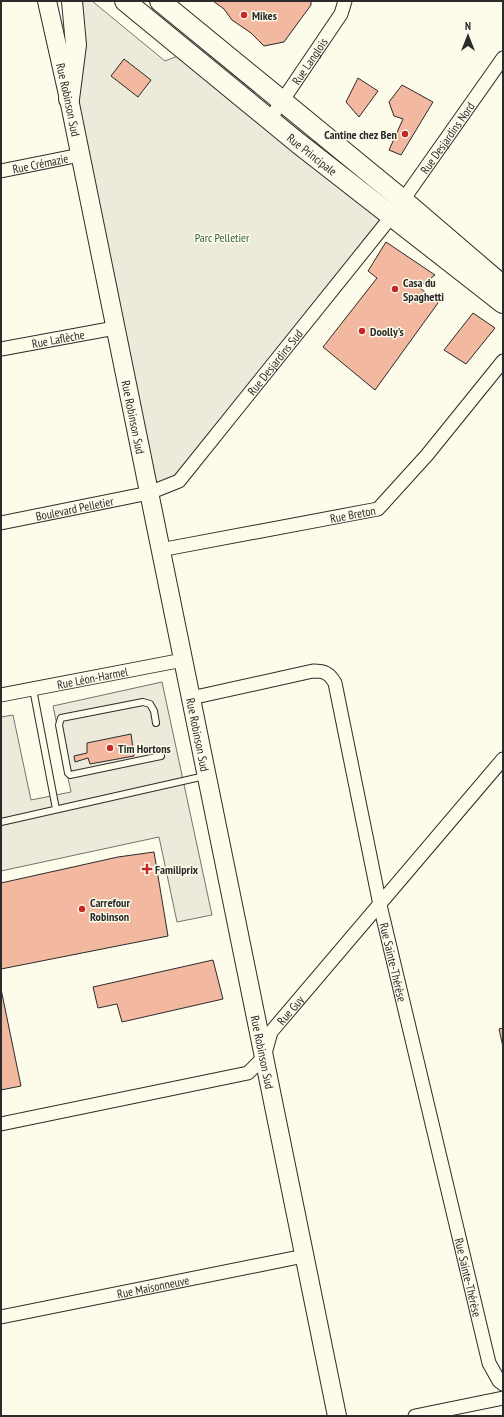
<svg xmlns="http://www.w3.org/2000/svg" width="504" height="1417" font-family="'PT Sans Narrow',sans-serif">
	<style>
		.green { fill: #ecebdb; stroke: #74746e }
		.parking { fill: #eceadb; stroke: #74746e }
		.building { fill: #f2b8a0; stroke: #2b2b2b }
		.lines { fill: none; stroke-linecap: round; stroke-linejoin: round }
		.lane-casing { stroke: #2b2b2b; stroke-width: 8 }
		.street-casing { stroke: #2b2b2b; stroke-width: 15 }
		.secondary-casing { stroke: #2b2b2b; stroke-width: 20 }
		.primary-casing { stroke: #2b2b2b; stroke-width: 22 }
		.lane { stroke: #fdfbea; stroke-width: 6 }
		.street { stroke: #fdfbea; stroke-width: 13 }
		.secondary { stroke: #fdfbea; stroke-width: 18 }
		.primary { stroke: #fdfbea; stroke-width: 20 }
		.poi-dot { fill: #c62828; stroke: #fdfbea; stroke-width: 1.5 }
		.labels { text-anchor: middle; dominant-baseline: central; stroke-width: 3; stroke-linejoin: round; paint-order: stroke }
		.poi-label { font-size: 12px; font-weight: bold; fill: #2b2b2b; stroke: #fdfbea; text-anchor: start }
		.street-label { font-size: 12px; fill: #2b2b2b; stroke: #fdfbea }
		.park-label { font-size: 12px; fill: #34623c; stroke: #fdfbea }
	</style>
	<rect width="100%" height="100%" fill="#fdfbea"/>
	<path class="green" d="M 77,1 L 92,1 L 165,61 L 183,54 L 391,217 L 179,481 L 149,493 L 66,50 Z"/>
	<path class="parking" d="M 162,682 L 212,915 L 177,922 L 159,837 L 1,871 L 1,717 L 13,715 L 31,800 L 71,792 L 53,706 Z"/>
	<path class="building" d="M 213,1 L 311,1 L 311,5 L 284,42 L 264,46 L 251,33 L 232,20 L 224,9 Z
		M 124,59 L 151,80 L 138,97 L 111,76 Z
		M 358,78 L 378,91 L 359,117 L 346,102 Z
		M 402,85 L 433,102 L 401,155 L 389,150 L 403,119 L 394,116 L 389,102 Z
		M 386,242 L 435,275 L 419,287 L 438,303 L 375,390 L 323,347 L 377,278 L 368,271 Z
		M 473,313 L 495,328 L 466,364 L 444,350 Z
		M 131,734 L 134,756 L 90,764 L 88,758 L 75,762 L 74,756 L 87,753 L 87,743 Z
		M 154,852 L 168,936 L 1,969 L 1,883 L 118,857 Z
		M 213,960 L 223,999 L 122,1022 L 117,1004 L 98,1008 L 93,987 Z
		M 1,989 L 21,1086 L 1,1090 Z
		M 503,1028 L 503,1047 L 499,1029 Z"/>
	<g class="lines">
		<g class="lane-casing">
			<path id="lane" d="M 33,689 L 56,809
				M 156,723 L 154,711 L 150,704 L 143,702 L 61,718 L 59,725 L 68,773 L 70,775 L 161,756
				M 1,822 L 205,776"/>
		</g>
		<g class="street-casing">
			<g id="street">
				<path id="s1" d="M 270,119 L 341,14 L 345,1"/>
				<path id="s2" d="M 1,171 L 80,155"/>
				<path id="s3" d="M 1,349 L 115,328"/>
				<path id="s4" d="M 1,523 L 149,493 L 179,481 L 391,217 L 503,58"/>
				<path id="s5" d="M 160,550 L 378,509 L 427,455 L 503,361"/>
				<path id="s6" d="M 1,695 L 183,660"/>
				<path id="s7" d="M 191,698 L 313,671 C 325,671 329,673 335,683 L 380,905 L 489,1363 L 499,1381 L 503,1384"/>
				<path id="s8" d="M 1,1124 L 248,1073 L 264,1057 L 271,1032 L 503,759"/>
				<path id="s9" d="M 1,1317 L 304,1256"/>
				<path d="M 415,1416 L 503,1398"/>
			</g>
		</g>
		<g class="secondary-casing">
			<g id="secondary">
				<path id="s10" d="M 47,1 L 69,99 L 337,1416"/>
			</g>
		</g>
		<g class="primary-casing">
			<g id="primary">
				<path id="s11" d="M 125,1 L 298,143 L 503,303"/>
				<path d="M 160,1 L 404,201 L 503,286"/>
				<path d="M 69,99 L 76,45 L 72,1"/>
			</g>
		</g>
		<use href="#lane" class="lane"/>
		<use href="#street" class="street"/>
		<use href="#secondary" class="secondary"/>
		<use href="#primary" class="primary"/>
	</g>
	<g class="poi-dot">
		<circle cx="244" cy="15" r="4"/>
		<circle cx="405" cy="134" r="4"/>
		<circle cx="395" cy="289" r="4"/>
		<circle cx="362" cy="331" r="4"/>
		<circle cx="110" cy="748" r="4"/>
		<path d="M145 863h4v4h4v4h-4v4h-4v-4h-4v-4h4z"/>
		<circle cx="82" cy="909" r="4"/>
	</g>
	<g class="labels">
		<g class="poi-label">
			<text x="252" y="15">Mikes</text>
			<text x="397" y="134" text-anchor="end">Cantine chez Ben</text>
			<text x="403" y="282">Casa du<tspan x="403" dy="14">Spaghetti</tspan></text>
			<text x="370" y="331">Doolly's</text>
			<text x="118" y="748">Tim Hortons</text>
			<text x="155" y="869">Familiprix</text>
			<text x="90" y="902">Carrefour<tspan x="90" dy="14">Robinson</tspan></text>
		</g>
		<g class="street-label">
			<text stroke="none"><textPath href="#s1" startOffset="70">Rue Langlois</textPath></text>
			<text stroke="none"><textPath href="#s10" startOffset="101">Rue Robinson Sud</textPath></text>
			<text stroke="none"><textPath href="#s4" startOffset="619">Rue Desjardins Nord</textPath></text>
			<text stroke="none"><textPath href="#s11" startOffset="242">Rue Principale</textPath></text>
			<text stroke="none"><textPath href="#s2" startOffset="40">Rue Crémazie</textPath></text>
			<text stroke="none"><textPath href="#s3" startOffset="58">Rue Laflèche</textPath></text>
			<text stroke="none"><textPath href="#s4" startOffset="336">Rue Desjardins Sud</textPath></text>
			<text stroke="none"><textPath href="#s10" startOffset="425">Rue Robinson Sud</textPath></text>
			<text stroke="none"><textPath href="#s4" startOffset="75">Boulevard Pelletier</textPath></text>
			<text stroke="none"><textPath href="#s5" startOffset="196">Rue Breton</textPath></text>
			<text stroke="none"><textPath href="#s6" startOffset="93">Rue Léon-Harmel</textPath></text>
			<text stroke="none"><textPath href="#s10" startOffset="749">Rue Robinson Sud</textPath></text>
			<text stroke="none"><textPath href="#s7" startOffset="437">Rue Sainte-Thérèse</textPath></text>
			<text stroke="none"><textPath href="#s8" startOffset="330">Rue Guy</textPath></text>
			<text stroke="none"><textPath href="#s10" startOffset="1073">Rue Robinson Sud</textPath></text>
			<text stroke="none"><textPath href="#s7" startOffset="761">Rue Sainte-Thérèse</textPath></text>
			<text stroke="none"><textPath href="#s9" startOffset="155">Rue Maisonneuve</textPath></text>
		</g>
		<g class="park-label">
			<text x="222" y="237">Parc Pelletier</text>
		</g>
	</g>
	<rect width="504" height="1417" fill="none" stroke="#2b2b2b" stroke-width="4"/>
	<g transform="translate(468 36)" stroke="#fdfbea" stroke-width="3" paint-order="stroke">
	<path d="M0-3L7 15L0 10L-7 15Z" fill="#2b2b2b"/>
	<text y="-6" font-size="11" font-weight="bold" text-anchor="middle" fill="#2b2b2b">N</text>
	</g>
</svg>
